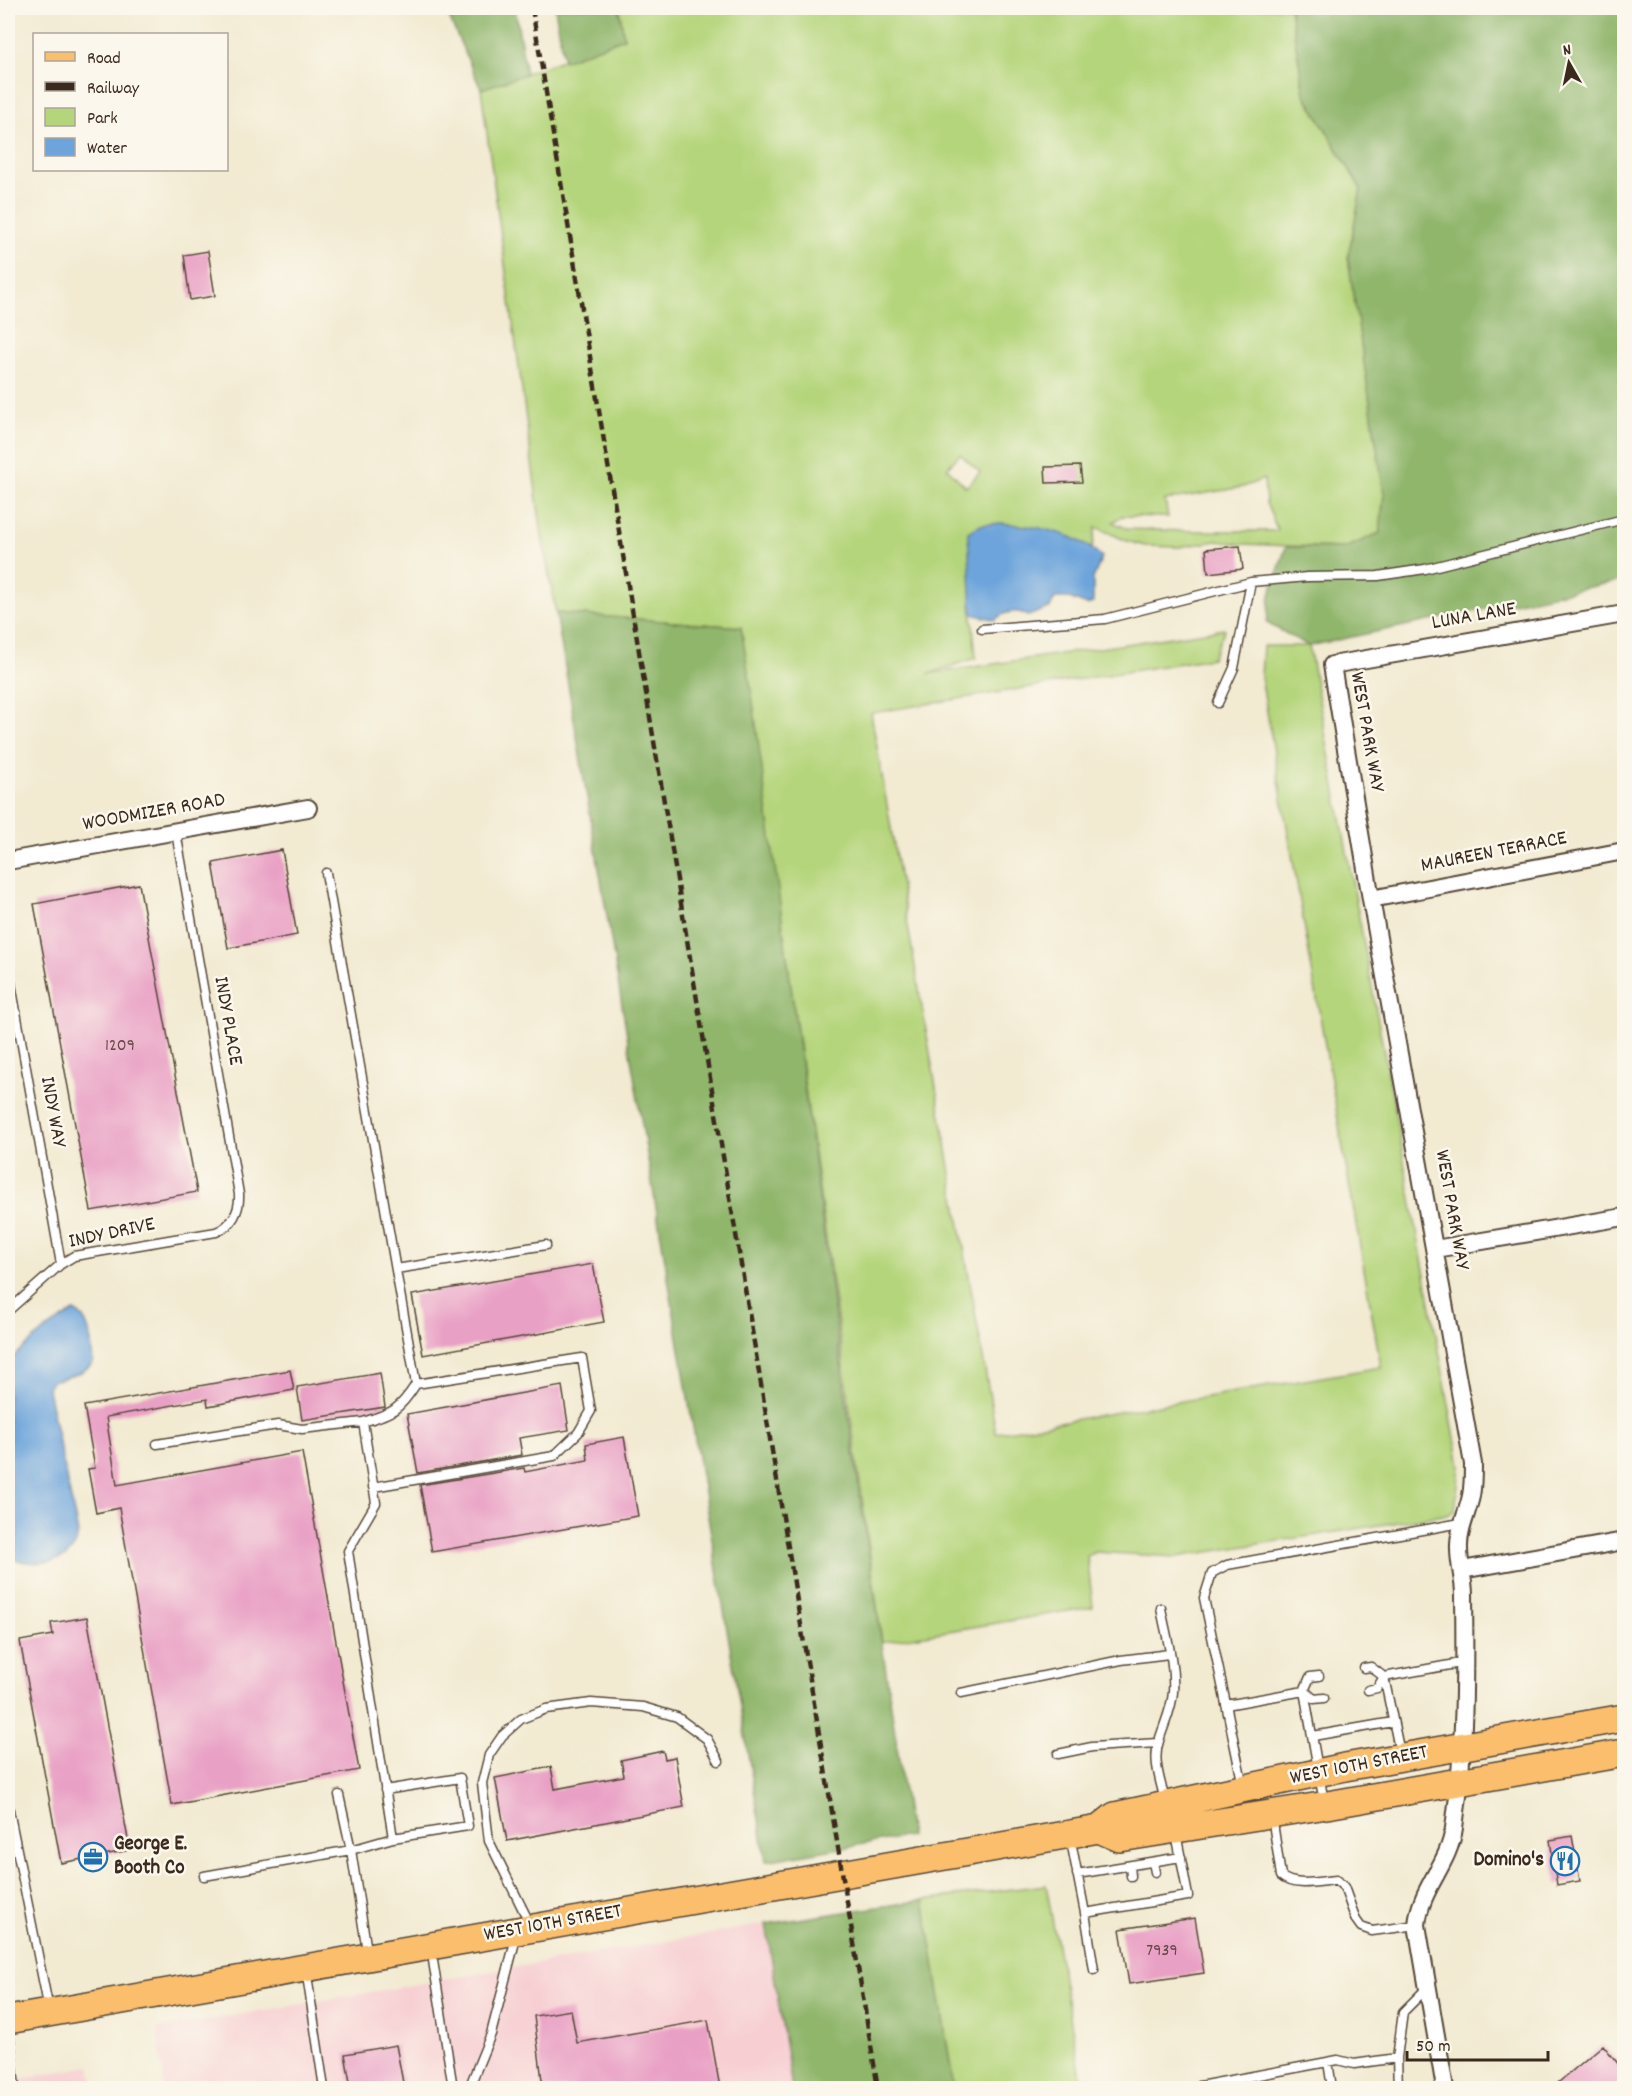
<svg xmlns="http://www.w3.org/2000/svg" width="1632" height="2096" font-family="Dekko,sans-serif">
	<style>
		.built { fill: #f7cfd3 }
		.green { fill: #b5d57c; stroke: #78804d; stroke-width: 1.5; fill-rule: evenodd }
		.forest { fill: #90b66c; stroke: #667045; stroke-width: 1.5 }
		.water { fill: #6da4db; stroke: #54677c; stroke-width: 1.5 }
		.building { fill: #e9a0c5 }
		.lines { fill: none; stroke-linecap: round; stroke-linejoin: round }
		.lane-casing { stroke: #564739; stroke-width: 11 }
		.street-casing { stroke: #564739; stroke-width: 20 }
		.primary-casing { stroke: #564739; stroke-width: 30 }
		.lane { stroke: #fff; stroke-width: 8 }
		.street { stroke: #fff; stroke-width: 16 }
		.primary { stroke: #fabe6d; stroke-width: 27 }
		.rail { stroke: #3b2a1e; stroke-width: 4.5; stroke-dasharray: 9 4.5; stroke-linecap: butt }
		.labels { text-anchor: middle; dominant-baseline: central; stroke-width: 5; stroke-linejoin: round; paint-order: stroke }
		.number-label { font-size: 18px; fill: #664848 }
		.street-label { font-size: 21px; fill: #3b2a1e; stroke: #fbf7ec }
		.poi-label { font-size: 21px; font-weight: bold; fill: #3b2a1e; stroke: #fbf7ec; text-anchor: start }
	</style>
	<rect width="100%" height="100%" fill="#fbf7ec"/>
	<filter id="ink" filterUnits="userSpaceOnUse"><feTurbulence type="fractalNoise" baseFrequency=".0167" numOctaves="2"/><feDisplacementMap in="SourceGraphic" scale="12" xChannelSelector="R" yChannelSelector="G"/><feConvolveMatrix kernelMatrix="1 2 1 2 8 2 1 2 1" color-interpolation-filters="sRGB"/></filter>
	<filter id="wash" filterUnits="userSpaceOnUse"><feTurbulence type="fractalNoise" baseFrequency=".008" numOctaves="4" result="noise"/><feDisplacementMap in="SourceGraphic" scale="24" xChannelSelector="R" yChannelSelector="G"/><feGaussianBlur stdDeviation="1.35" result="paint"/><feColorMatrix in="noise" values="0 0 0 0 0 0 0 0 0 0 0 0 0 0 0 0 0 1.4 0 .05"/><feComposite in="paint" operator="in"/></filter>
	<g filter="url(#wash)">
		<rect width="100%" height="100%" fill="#f2ead1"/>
		<path class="built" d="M 766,1924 L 792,2088 L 165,2088 L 157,2029 Z
			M 90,2066 L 94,2088 L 8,2088 L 8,2081 Z"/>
		<path class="green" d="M 619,8 L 1290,8 L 1304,93 L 1361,189 L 1348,258 L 1384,494 L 1380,533 L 1345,548 L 1242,544 L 1217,541 L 1179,547 L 1145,546 L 1127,541 L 1096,527 L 1092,548 L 1071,537 L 1050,532 L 971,605 L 976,658 L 928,674 L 1225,629 L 1212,658 L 871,713 L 996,1433 L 1381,1367 L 1261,677 L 1263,646 L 1309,646 L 1460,1465 L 1455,1511 L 1443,1515 L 1176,1557 L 1095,1552 L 1087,1556 L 1093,1607 L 882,1642 L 741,627 L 556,613 L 542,536 L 481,89 L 624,38 ZM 960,454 L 980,472 L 966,487 L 947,468 ZM 1264,479 L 1266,503 L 1278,531 L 1185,531 L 1128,529 L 1113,522 L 1122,516 L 1168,517 L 1165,500 L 1243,487 Z
			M 1046,1885 L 1083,2088 L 954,2088 L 924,1900 Z"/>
		<path class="forest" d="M 445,8 L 515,8 L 526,74 L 481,89 Z
			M 555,8 L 619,8 L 624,38 L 564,61 Z
			M 1290,8 L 1624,8 L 1624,580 L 1309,646 L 1267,623 L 1270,595 L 1286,547 L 1345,548 L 1380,533 L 1384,494 L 1348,258 L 1361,189 L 1304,93 Z
			M 556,613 L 741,627 L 753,702 L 843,1378 L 910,1836 L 766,1861 Z
			M 924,1900 L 954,2088 L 792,2088 L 766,1924 Z"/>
		<path class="water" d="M 1001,523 C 1036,526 1076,532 1102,557 L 1093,579 L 1093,603 L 1087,605 L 1069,598 L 1055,598 L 1050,608 L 1028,616 C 1017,609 1005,611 995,620 L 972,614 L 968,532 L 981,525 Z
			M 74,1311 C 92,1319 91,1345 93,1363 C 82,1375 67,1377 52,1381 L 48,1389 L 78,1533 C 77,1537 76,1543 74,1547 C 63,1568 27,1563 8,1559 L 8,1362 L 43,1331 Z"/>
		<g id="blocks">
			<path class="building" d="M 208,251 L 215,296 L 190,300 L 184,255 Z
				M 1080,466 L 1082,482 L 1046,483 L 1045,467 Z
				M 1240,546 L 1243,569 L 1208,573 L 1206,549 Z
				M 282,850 L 297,935 L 228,948 L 213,863 Z
				M 139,884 L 197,1192 L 91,1211 L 34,904 Z
				M 593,1264 L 604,1322 L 423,1355 L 412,1295 Z
				M 290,1370 L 294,1390 L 208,1406 L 207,1399 L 106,1417 L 117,1485 L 302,1452 L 359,1770 L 172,1805 L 119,1508 L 96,1513 L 88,1469 L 95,1468 L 84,1406 Z
				M 380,1373 L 385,1407 L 302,1420 L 297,1387 Z
				M 562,1386 L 569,1430 L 519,1438 L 522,1455 L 418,1473 L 407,1414 Z
				M 624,1437 L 638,1516 L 432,1552 L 420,1485 L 524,1468 L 525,1472 L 588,1460 L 586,1444 Z
				M 87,1617 L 130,1850 L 61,1863 L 20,1641 L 53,1635 L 51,1623 Z
				M 663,1751 L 665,1759 L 675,1757 L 684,1807 L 507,1841 L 495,1778 L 551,1767 L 555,1789 L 624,1776 L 621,1760 Z
				M 1572,1836 L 1580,1881 L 1557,1885 L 1550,1840 Z
				M 1195,1918 L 1204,1973 L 1129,1984 L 1120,1929 Z
				M 571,2010 L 577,2043 L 708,2020 L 720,2088 L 543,2088 L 534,2016 Z
				M 396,2045 L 404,2088 L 351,2088 L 345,2054 Z
				M 1603,2045 L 1624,2071 L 1624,2081 L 1616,2088 L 1552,2088 Z"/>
		</g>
	</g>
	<g filter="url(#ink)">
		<use href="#blocks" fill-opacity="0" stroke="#564739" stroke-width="1.5"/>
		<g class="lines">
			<g class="lane-casing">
				<path id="lane" d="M 982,629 L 1105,619 L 1251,582 L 1307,577 L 1378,576 L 1425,569 L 1624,519
					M 1218,703 L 1234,668 L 1251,582
					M 326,873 L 416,1384 L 582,1358 L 591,1411 L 578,1433 L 554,1456 L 373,1487
					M 8,967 L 61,1264
					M 396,1269 L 546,1245
					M 8,1311 L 61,1264 L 74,1256 L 216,1232 C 232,1226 240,1211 239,1194 L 176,832
					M 363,1422 C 392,1413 399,1411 416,1384
					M 157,1444 L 278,1425 L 302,1429 L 363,1422 L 376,1503 L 348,1551 L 393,1838 L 351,1850 L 367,1951
					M 1161,1608 C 1166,1635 1175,1664 1173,1692 C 1172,1709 1164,1724 1159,1741 C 1152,1760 1161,1782 1165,1801
					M 1364,1668 L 1371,1667 L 1384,1677 L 1377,1688 L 1368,1690
					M 1319,1676 L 1310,1677 L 1304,1691 L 1324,1802
					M 1305,1691 L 1314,1699 L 1324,1698
					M 961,1693 L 1121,1660 L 1169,1654
					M 1226,1705 L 1304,1691
					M 1313,1736 L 1393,1722
					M 1400,1753 L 1384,1677 L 1466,1662
					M 1058,1754 L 1092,1747 L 1158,1743
					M 1243,1786 L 1204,1598 L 1212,1573 L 1227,1565 L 1461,1523
					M 385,1790 L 460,1778 L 468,1826 L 393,1838
					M 8,1805 L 49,2010
					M 1272,1816 L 1281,1876 C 1294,1888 1320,1881 1336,1880 L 1344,1887 L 1356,1920 L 1361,1927 L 1372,1931 L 1417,1925
					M 1070,1836 L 1085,1913 L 1188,1896 L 1176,1833
					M 1153,1862 L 1155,1872
					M 1130,1866 L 1131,1876
					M 1077,1874 L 1181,1857
					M 204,1876 L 351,1850 L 339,1795
					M 1085,1913 L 1094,1970
					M 529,1922 L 489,1841 L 482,1783 L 489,1755 L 502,1736 L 521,1719 L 546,1709 L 591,1703 L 643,1707 L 677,1717 L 707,1739 L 719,1761
					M 431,1948 L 453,2088
					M 306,1969 L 324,2088
					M 8,2024 L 15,2088
					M 1328,2062 L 1332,2088
					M 1194,2087 L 1338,2060 L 1354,2064 L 1397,2058
					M 469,2088 L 491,2034 L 517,1934
					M 1398,2088 L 1397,2058 L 1403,2012 L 1427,1988"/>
			</g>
			<g class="street-casing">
				<path id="street" d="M 8,861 L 308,808
					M 1371,899 L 1624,851
					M 1435,1249 L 1624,1217
					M 1462,1570 L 1624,1541
					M 1445,2088 L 1417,1925 C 1420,1888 1449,1865 1454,1828 C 1465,1750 1465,1673 1464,1595 C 1464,1579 1459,1565 1459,1549 C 1458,1530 1467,1515 1471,1496 C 1473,1486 1473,1475 1473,1464 L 1371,899 L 1332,665 L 1624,614"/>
			</g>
			<g class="primary-casing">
				<path id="primary" d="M 1099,1829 L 1120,1838 L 1333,1804 L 1624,1753
					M 8,2020 C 371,1955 734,1890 1099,1829 L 1115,1816 L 1345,1767 L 1624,1718"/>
			</g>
			<use href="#lane" class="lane"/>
			<use href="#street" class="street"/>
			<use href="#primary" class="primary"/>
			<path class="rail" d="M 532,8 L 878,2088"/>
		</g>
	</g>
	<defs>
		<g id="office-ring" transform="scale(1.5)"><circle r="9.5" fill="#fbf7ec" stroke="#1f6fb2" stroke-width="1.5"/><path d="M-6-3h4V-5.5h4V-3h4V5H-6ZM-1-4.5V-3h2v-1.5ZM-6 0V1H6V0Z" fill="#1f6fb2"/></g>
		<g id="restaurant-ring" transform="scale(1.5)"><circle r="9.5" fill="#fbf7ec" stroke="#1f6fb2" stroke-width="1.5"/><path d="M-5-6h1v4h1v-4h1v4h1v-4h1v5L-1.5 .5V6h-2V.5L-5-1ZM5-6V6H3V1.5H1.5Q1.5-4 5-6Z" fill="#1f6fb2"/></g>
	</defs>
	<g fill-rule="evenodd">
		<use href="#office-ring" x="93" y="1857"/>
		<use href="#restaurant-ring" x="1565" y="1861"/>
	</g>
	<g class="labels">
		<g class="number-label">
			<text x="120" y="1046">1209</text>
			<text x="1162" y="1951">7939</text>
		</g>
		<g class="street-label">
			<text transform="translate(1474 617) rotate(-10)">LUNA LANE</text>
			<text transform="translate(1366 732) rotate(80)">WEST PARK WAY</text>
			<text transform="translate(154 813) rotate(-10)">WOODMIZER ROAD</text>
			<text transform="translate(1494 853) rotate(-11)">MAUREEN TERRACE</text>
			<text transform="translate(227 1021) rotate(80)">INDY PLACE</text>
			<text transform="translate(52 1112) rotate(80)">INDY WAY</text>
			<text transform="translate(1451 1210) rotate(80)">WEST PARK WAY</text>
			<text transform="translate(112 1234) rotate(-12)">INDY DRIVE</text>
			<text transform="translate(1359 1766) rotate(-11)">WEST 10TH STREET</text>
			<text transform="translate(553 1924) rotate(-10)">WEST 10TH STREET</text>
		</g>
		<g class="poi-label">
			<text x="114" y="1845">George E.<tspan x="114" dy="24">Booth Co</tspan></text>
			<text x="1544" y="1861" text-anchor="end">Domino's</text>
		</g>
	</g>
	<rect width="1632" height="2096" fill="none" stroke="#fbf7ec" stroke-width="30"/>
	<rect x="33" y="33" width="195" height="138" fill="#fbf7ec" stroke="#aea59a" stroke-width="1.5"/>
	<rect x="45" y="52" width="30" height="9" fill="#fabe6d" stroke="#aea59a" stroke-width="1.5"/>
	<text x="87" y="63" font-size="18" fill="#3b2a1e">Road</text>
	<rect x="45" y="82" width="30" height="9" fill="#3b2a1e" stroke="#aea59a" stroke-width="1.5"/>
	<text x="87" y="93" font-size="18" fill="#3b2a1e">Railway</text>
	<rect x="45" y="108" width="30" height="18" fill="#b5d57c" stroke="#aea59a" stroke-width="1.5"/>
	<text x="87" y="123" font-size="18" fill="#3b2a1e">Park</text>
	<rect x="45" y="138" width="30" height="18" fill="#6da4db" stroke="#aea59a" stroke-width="1.5"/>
	<text x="87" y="153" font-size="18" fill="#3b2a1e">Water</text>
	<g transform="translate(1569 63) rotate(351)" stroke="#fbf7ec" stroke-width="4.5" paint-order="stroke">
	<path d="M0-4.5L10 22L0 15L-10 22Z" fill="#3b2a1e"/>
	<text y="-9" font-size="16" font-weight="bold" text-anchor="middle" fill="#3b2a1e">N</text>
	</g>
	<path d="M1407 2051v9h141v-9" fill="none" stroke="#3b2a1e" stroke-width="3"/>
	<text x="1416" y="2051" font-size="18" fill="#3b2a1e" stroke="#fbf7ec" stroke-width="4.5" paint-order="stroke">50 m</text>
</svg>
